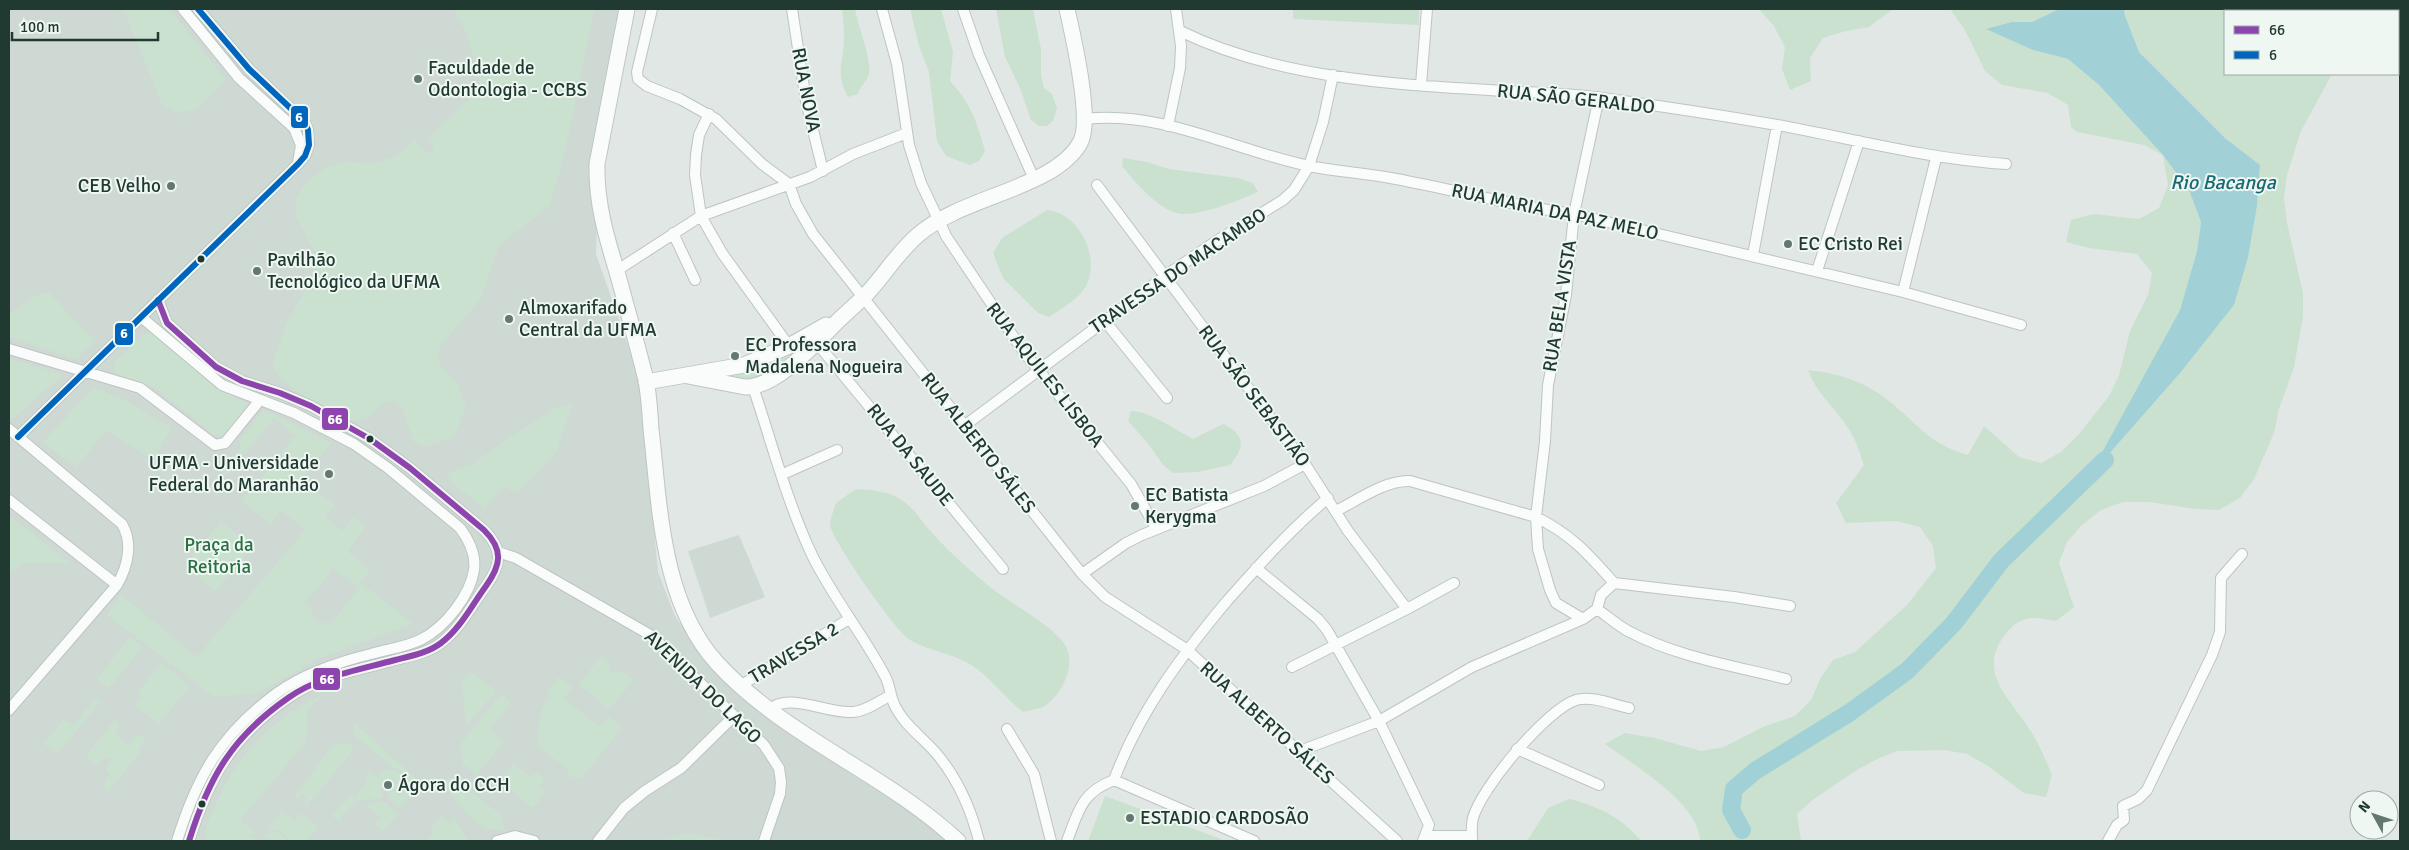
<svg xmlns="http://www.w3.org/2000/svg" width="2409" height="850" font-family="Signika,sans-serif">
	<style>
		.built { fill: #cfd9d4 }
		.green { fill: #cae1d0 }
		.water { fill: #a1d1d6 }
		.lines { fill: none; stroke-linecap: round; stroke-linejoin: round }
		.river { stroke: #a1d1d6; stroke-width: 18 }
		.street-casing { stroke: #bec4c1; stroke-width: 12 }
		.secondary-casing { stroke: #bec5c2; stroke-width: 17 }
		.street { stroke: #fafbfb; stroke-width: 10 }
		.secondary { stroke: #fafbfb; stroke-width: 15 }
		.bus-1-casing { stroke: #eff7f2; stroke-width: 10 }
		.bus-2-casing { stroke: #eff7f2; stroke-width: 10 }
		.bus-1 { stroke: #8e44ad; stroke-width: 6 }
		.bus-2 { stroke: #0065bd; stroke-width: 6 }
		.poi-dot { fill: #647770; stroke: #eff7f2; stroke-width: 2 }
		.bus-dot { fill: #203a32; stroke: #eff7f2; stroke-width: 2 }
		.labels { text-anchor: middle; dominant-baseline: central; stroke-width: 4; stroke-linejoin: round; paint-order: stroke }
		.poi-label { font-size: 19px; fill: #203a32; stroke: #eff7f2; text-anchor: start }
		.street-label { font-size: 19px; fill: #203a32; stroke: #eff7f2 }
		.park-label { font-size: 19px; fill: #2a7043; stroke: #eff7f2 }
		.water-label { font-size: 20px; font-style: italic; fill: #1a6975; stroke: #eff7f2 }
		.line-badge { stroke: #eff7f2; stroke-width: 2 }
		.badge-label { font-size: 14px; text-anchor: middle; font-weight: bold; fill: #fff }
	</style>
	<rect width="100%" height="100%" fill="#e1e7e4"/>
	<path class="built" d="M 9,9 L 621,9 L 599,149 L 596,254 L 639,377 L 658,572 L 675,616 L 699,650 L 951,841 L 9,841 Z
		M 739,535 L 765,597 L 710,618 L 688,551 Z"/>
	<path class="green" d="M 125,9 L 169,9 L 226,80 L 197,109 L 177,113 L 162,104 L 124,11 Z
		M 453,9 L 594,9 L 563,160 L 549,206 L 499,245 L 481,298 L 442,343 L 438,353 L 439,364 L 458,385 L 466,407 L 454,436 L 426,447 L 414,442 L 402,408 L 395,401 L 386,402 C 374,411 370,420 354,421 C 326,406 287,394 272,365 L 287,323 L 312,278 L 315,252 L 296,216 L 296,198 L 306,183 L 324,169 L 345,162 L 372,164 L 397,156 L 414,140 L 428,154 L 435,147 L 427,139 L 481,88 L 467,34 Z
		M 842,9 L 855,9 C 858,26 872,60 869,74 C 867,81 860,86 858,94 L 848,97 C 835,74 843,64 844,40 C 844,30 843,19 842,9 Z
		M 910,9 L 941,9 L 953,52 L 950,81 C 972,105 976,120 985,151 L 979,161 L 970,165 L 946,156 L 937,141 L 929,72 L 919,46 Z
		M 996,9 L 1033,9 L 1041,49 L 1041,76 L 1044,88 L 1052,94 L 1057,108 L 1053,121 L 1047,126 L 1039,126 L 1031,120 L 1020,88 L 1005,57 Z
		M 1293,9 L 1419,9 L 1419,25 L 1293,19 Z
		M 1759,9 L 1893,9 L 1869,27 L 1846,31 L 1823,38 L 1810,58 L 1811,81 L 1790,90 L 1782,69 L 1785,47 L 1774,26 Z
		M 1950,9 L 2059,9 L 2032,22 L 2012,22 L 2033,50 L 2068,59 L 2099,85 L 2163,154 L 2189,190 L 2201,222 L 2197,251 L 2180,310 L 2090,476 L 2181,372 L 2234,305 L 2248,258 L 2257,206 L 2260,165 L 2225,138 L 2139,52 L 2124,13 L 2125,9 L 2392,9 L 2392,11 L 2225,11 L 2225,74 L 2332,74 L 2301,131 L 2287,175 L 2284,198 L 2287,223 L 2303,293 L 2303,317 L 2294,367 L 2279,409 L 2274,433 L 2254,479 L 2240,498 L 2219,510 L 2195,509 L 2149,502 L 2123,502 L 2101,510 L 2082,525 L 2067,542 L 2059,563 L 2074,607 L 2056,621 C 2036,617 2022,614 2007,632 C 1974,672 2011,699 2032,733 C 2040,746 2046,761 2052,775 L 2046,797 L 2024,793 L 1988,766 L 1967,754 L 1944,750 L 1897,751 L 1875,760 L 1854,772 L 1814,799 L 1797,814 L 1801,841 L 1701,841 C 1699,835 1698,829 1695,823 C 1682,794 1631,763 1605,744 L 1625,733 L 1655,738 L 1701,751 L 1724,747 L 1765,726 L 1795,716 L 1811,700 L 1820,679 L 1833,660 L 1855,652 L 1907,605 L 1936,568 L 1933,546 L 1920,527 L 1897,521 L 1846,523 L 1836,503 L 1864,465 C 1859,450 1854,435 1844,422 C 1831,404 1816,392 1808,370 C 1840,373 1868,383 1893,404 C 1921,428 1929,443 1968,455 L 1984,426 L 2019,457 L 2041,463 L 2061,452 L 2079,434 L 2109,396 L 2119,375 L 2130,331 L 2148,295 L 2152,273 L 2137,254 L 2089,248 L 2066,242 L 2071,220 L 2093,214 L 2139,219 L 2159,208 L 2168,185 L 2163,155 L 2144,145 L 2077,132 L 2071,127 L 2068,105 L 2048,93 L 2002,85 L 1985,71 L 1965,30 Z
		M 1123,158 L 1147,162 L 1169,169 L 1238,178 L 1253,183 L 1258,192 C 1239,200 1205,214 1185,214 C 1162,215 1135,182 1122,166 Z
		M 1047,210 C 1079,213 1100,256 1087,284 C 1081,298 1061,309 1049,317 L 1038,313 L 1003,278 L 993,253 L 1002,238 Z
		M 49,293 L 95,341 L 76,359 L 9,337 L 9,314 L 39,294 Z
		M 150,332 L 214,386 L 248,404 L 225,435 L 214,435 L 154,387 L 116,375 L 114,363 L 144,334 Z
		M 800,342 L 803,350 L 759,378 L 742,379 L 729,377 Z
		M 9,358 L 63,375 L 11,420 L 9,418 Z
		M 94,388 L 127,401 L 171,428 L 154,460 L 106,430 L 76,467 L 43,442 Z
		M 572,404 L 557,451 L 518,493 L 504,487 L 484,508 L 453,484 L 447,476 L 456,470 L 471,465 L 509,438 L 556,408 Z
		M 267,411 L 331,443 L 301,480 L 335,505 L 325,517 L 342,531 L 354,517 L 365,526 L 348,552 L 370,570 L 358,586 L 333,569 L 305,603 L 312,609 C 311,622 321,625 332,623 L 362,584 L 413,624 L 318,658 L 257,694 L 213,696 L 107,615 L 121,595 L 197,657 L 305,530 L 281,510 L 270,524 L 242,501 L 295,436 L 274,418 L 227,475 L 218,470 L 220,461 L 232,458 L 241,448 L 240,440 L 262,412 Z
		M 1131,411 C 1152,412 1174,429 1193,439 L 1223,424 C 1246,435 1245,447 1230,465 L 1197,472 L 1173,473 L 1163,465 L 1150,446 L 1128,421 Z
		M 856,489 C 872,490 890,491 903,501 C 916,510 923,524 934,535 C 951,554 971,571 990,587 C 1009,602 1055,627 1065,645 C 1077,664 1062,695 1045,706 C 1039,709 1030,710 1023,712 C 1005,698 992,679 973,666 C 954,653 930,652 910,640 C 895,631 832,540 830,525 C 830,519 834,509 836,503 Z
		M 9,516 L 70,563 L 24,563 L 9,574 Z
		M 221,522 L 252,547 L 215,591 L 189,569 L 192,556 Z
		M 130,637 L 142,647 L 109,688 L 97,679 Z
		M 601,657 L 608,661 L 612,672 L 622,672 L 634,680 L 609,709 L 579,684 Z
		M 161,663 L 190,686 L 158,724 L 135,705 L 142,696 L 138,692 Z
		M 471,672 L 496,691 L 466,725 L 462,683 Z
		M 559,677 L 572,687 L 563,699 L 599,726 L 609,717 L 622,728 L 581,779 L 569,776 L 566,768 L 538,746 C 538,726 538,710 551,695 L 547,691 Z
		M 501,694 L 511,703 L 490,730 L 504,741 L 477,775 L 463,764 L 460,745 Z
		M 323,695 L 307,711 L 307,740 L 240,821 L 255,832 L 251,836 L 259,841 L 207,841 C 203,831 209,819 214,809 C 235,757 272,718 323,695 Z
		M 97,697 L 101,701 L 58,753 L 44,744 L 63,720 L 74,725 Z
		M 114,721 L 120,726 L 114,733 L 128,745 L 138,734 L 146,740 L 138,750 L 140,752 L 108,792 L 103,787 L 105,787 L 105,782 L 110,773 L 106,770 L 111,759 L 104,757 L 97,765 L 86,756 Z
		M 353,722 L 421,783 L 400,808 L 388,798 L 389,792 L 384,790 L 382,784 L 383,781 L 377,776 C 387,765 396,768 405,778 L 404,790 L 400,795 L 395,790 L 390,792 L 394,792 L 400,797 L 406,789 L 406,777 L 401,771 L 388,766 L 390,764 L 354,735 Z
		M 349,743 L 354,749 L 307,806 L 303,803 L 307,798 L 302,794 L 298,799 L 295,796 L 331,747 L 337,746 L 337,744 Z
		M 514,764 L 531,777 L 536,772 L 545,780 L 539,787 L 546,792 L 533,808 L 500,781 Z
		M 370,771 L 382,781 L 382,798 L 355,801 L 339,821 L 332,816 L 350,795 L 355,798 L 368,781 L 364,778 Z
		M 451,777 L 500,814 L 505,830 L 488,829 L 475,822 L 440,782 Z
		M 1105,796 L 1221,839 L 1220,841 L 1088,841 Z
		M 1569,799 C 1598,806 1623,818 1641,841 L 1527,841 L 1548,808 Z
		M 384,802 L 398,813 L 383,831 L 375,825 L 381,817 L 364,804 Z
		M 282,811 L 294,820 L 301,813 L 318,827 L 307,841 L 292,841 L 278,830 L 267,831 Z
		M 441,816 L 449,823 L 454,818 L 468,841 L 428,841 L 434,833 L 431,829 Z
		M 278,832 L 289,841 L 271,841 L 265,836 L 268,833 Z
		M 684,833 L 724,840 L 726,841 L 664,841 Z"/>
	<path class="water" d="M 2059,9 L 2125,9 L 2124,13 L 2139,52 L 2225,138 L 2260,165 L 2257,206 L 2248,258 L 2234,305 L 2181,372 L 2088,478 L 2180,310 L 2197,251 L 2201,222 L 2189,190 L 2163,155 L 2099,85 L 2068,59 L 2033,50 L 1986,29 L 2012,22 L 2032,22 Z"/>
	<g class="lines">
		<path class="river" d="M 1742,830 L 1731,810 L 1734,789 L 1755,771 L 1849,713 L 1907,671 L 1954,623 L 2001,561 L 2105,460"/>
		<g class="street-casing">
			<path id="street" d="M 183,9 L 239,78 L 294,128 L 301,145 L 298,163
				M 652,9 L 637,72 L 638,79 L 647,86 L 680,99 L 716,119 L 762,164 L 789,184 L 796,204 L 813,234 L 1082,574 L 1105,597 L 1186,649 L 1397,841
				M 792,9 L 806,101 L 823,171
				M 882,9 L 897,64 L 909,145 L 921,183 L 946,236 L 1023,351 L 1131,484 L 1156,528
				M 963,9 L 979,55 L 1034,179
				M 1180,31 C 1274,77 1386,84 1489,90 C 1526,93 1565,92 1602,98 C 1661,106 1719,115 1777,125 C 1854,139 1928,159 2006,164
				M 1421,85 L 1427,9
				M 709,114 L 699,135 L 696,155 L 695,175 L 701,216 L 722,253 L 789,346
				M 1085,119 C 1162,110 1236,151 1309,166 C 1338,172 1367,173 1396,179 C 1455,190 1513,206 1574,214 L 1903,292 L 2021,325
				M 1168,126 L 1180,68 L 1181,46 L 1176,9
				M 1097,185 L 1305,464 L 1348,531 L 1407,609
				M 673,233 L 695,280
				M 1753,255 L 1777,125
				M 616,271 L 701,216 L 810,177 L 853,154 L 907,133
				M 1817,271 L 1859,141
				M 1903,292 L 1936,158
				M 158,300 L 167,323 L 216,367 L 242,381 L 280,393 L 311,406 L 370,439 L 410,468 L 484,530 C 504,550 501,565 486,586 C 472,605 460,629 441,643 C 428,653 411,656 395,660 C 359,670 319,676 288,698 C 232,737 209,777 189,841
				M 141,317 L 222,385 L 294,413 L 354,444 L 388,468 L 460,528 C 469,540 476,555 474,570 C 470,596 445,627 422,639 C 407,647 388,649 371,654 C 338,662 305,673 277,693 C 221,734 197,776 177,841
				M 1104,320 L 1167,398
				M 816,342 L 1003,569
				M 9,349 L 140,388 L 215,445 L 225,443 L 260,400
				M 753,387 C 772,443 787,502 812,555 C 833,598 863,634 885,676 C 890,685 890,695 894,704 C 903,724 922,737 936,753 C 958,779 971,809 979,841
				M 964,426 L 1165,276 L 1218,240 L 1283,200 L 1294,190 L 1309,166 L 1323,122 L 1333,75
				M 9,429 L 122,524 C 133,543 128,566 117,585 L 9,710
				M 18,437 L 298,164 L 305,156 L 309,145 L 308,130 L 305,122 L 249,69 L 198,9
				M 783,474 L 837,450
				M 9,500 L 117,585
				M 1336,511 C 1358,500 1385,480 1410,481 L 1536,517 C 1572,535 1588,554 1614,583
				M 498,552 L 516,558 L 652,636 L 764,745 L 779,768 L 781,782 L 780,794 L 764,841
				M 1256,568 L 1318,619 L 1327,630 L 1379,721 L 1429,825 L 1423,841
				M 1082,574 L 1126,543 L 1142,535 L 1264,486 L 1305,464
				M 1597,609 C 1607,616 1617,625 1628,631 C 1677,657 1734,666 1786,679
				M 1583,619 L 1556,603 L 1550,590 L 1538,549 L 1536,517 L 1545,441 L 1548,385 L 1566,295 L 1574,214 L 1599,97
				M 1292,667 L 1407,609 L 1454,583
				M 740,686 L 849,619
				M 769,710 C 788,691 827,714 852,712 C 865,712 879,701 891,695
				M 1007,729 L 1034,774 L 1051,841
				M 1517,749 L 1599,785
				M 1300,751 L 1379,721 L 1472,667 L 1583,619 L 1597,609 L 1601,595 L 1614,583 L 1734,597 L 1790,606
				M 1114,780 C 1139,712 1181,656 1227,601 C 1259,565 1291,529 1328,498
				M 1114,780 L 1254,841
				M 1425,836 L 1472,836
				M 497,841 L 515,836 L 534,841
				M 598,841 L 624,808 L 645,791 L 681,768 L 734,716
				M 1067,841 C 1079,810 1081,793 1114,780
				M 1472,841 C 1472,834 1471,825 1473,818 C 1481,788 1547,709 1576,700 C 1591,695 1614,705 1629,708
				M 2108,841 L 2117,825 L 2124,820 L 2123,806 L 2138,799 L 2147,790 L 2212,655 L 2220,632 L 2221,578 L 2242,554"/>
		</g>
		<g class="secondary-casing">
			<path id="secondary" d="M 627,9 L 597,164 C 596,202 606,236 617,272 C 627,308 637,344 646,380 C 649,396 650,413 651,429 C 660,507 661,601 717,663 C 786,738 884,772 958,841
				M 688,376 L 745,387 C 777,388 819,339 841,318 C 851,308 862,300 871,289 C 887,271 900,250 918,235 C 962,196 1054,189 1080,143 C 1093,121 1073,36 1067,9
				M 646,382 L 744,365 L 789,346 L 826,325"/>
		</g>
		<use href="#street" class="street"/>
		<use href="#secondary" class="secondary"/>
		<g class="bus-1-casing">
			<path id="bus-1" d="M 158,300 L 167,323 L 216,367 L 242,381 L 280,393 L 311,406 L 370,439 L 410,468 L 484,530 C 504,550 501,565 486,586 C 472,605 460,629 441,643 C 428,653 411,656 395,660 C 359,670 319,676 288,698 C 232,737 209,777 189,841"/>
		</g>
		<g class="bus-2-casing">
			<path id="bus-2" d="M 18,437 L 298,164 L 305,156 L 309,145 L 308,130 L 305,122 L 249,69 L 198,9"/>
		</g>
		<use href="#bus-1" class="bus-1"/>
		<use href="#bus-2" class="bus-2"/>
	</g>
	<g class="poi-dot">
		<circle cx="418" cy="79" r="5"/>
		<circle cx="171" cy="186" r="5"/>
		<circle cx="1788" cy="244" r="5"/>
		<circle cx="257" cy="271" r="5"/>
		<circle cx="509" cy="319" r="5"/>
		<circle cx="735" cy="356" r="5"/>
		<circle cx="329" cy="474" r="5"/>
		<circle cx="1135" cy="506" r="5"/>
		<circle cx="388" cy="785" r="5"/>
		<circle cx="1130" cy="818" r="5"/>
	</g>
	<g class="bus-dot">
		<circle cx="201" cy="259" r="4.5"/>
		<circle cx="370" cy="439" r="4.5"/>
		<circle cx="202" cy="804" r="4.5"/>
	</g>
	<g class="labels">
		<g class="poi-label">
			<text x="428" y="68">Faculdade de<tspan x="428" dy="22">Odontologia - CCBS</tspan></text>
			<text x="161" y="186" text-anchor="end">CEB Velho</text>
			<text x="1798" y="244">EC Cristo Rei</text>
			<text x="267" y="260">Pavilhão<tspan x="267" dy="22">Tecnológico da UFMA</tspan></text>
			<text x="519" y="308">Almoxarifado<tspan x="519" dy="22">Central da UFMA</tspan></text>
			<text x="745" y="345">EC Professora<tspan x="745" dy="22">Madalena Nogueira</tspan></text>
			<text x="319" y="463" text-anchor="end">UFMA - Universidade<tspan x="319" dy="22">Federal do Maranhão</tspan></text>
			<text x="1145" y="495">EC Batista<tspan x="1145" dy="22">Kerygma</tspan></text>
			<text x="398" y="785">Ágora do CCH</text>
			<text x="1140" y="818">ESTADIO CARDOSÃO</text>
		</g>
		<g class="street-label">
			<text transform="translate(806 90) rotate(79)">RUA NOVA</text>
			<text transform="translate(1576 99) rotate(6)">RUA SÃO GERALDO</text>
			<text transform="translate(1555 212) rotate(12)">RUA MARIA DA PAZ MELO</text>
			<text transform="translate(1178 271) rotate(-34)">TRAVESSA DO MACAMBO</text>
			<text transform="translate(1560 306) rotate(-81)">RUA BELA VISTA</text>
			<text transform="translate(1045 375) rotate(52)">RUA AQUILES LISBOA</text>
			<text transform="translate(1254 396) rotate(53)">RUA SÃO SEBASTIÃO</text>
			<text transform="translate(978 443) rotate(52)">RUA ALBERTO SÁLES</text>
			<text transform="translate(910 455) rotate(51)">RUA DA SAUDE</text>
			<text transform="translate(794 653) rotate(-31)">TRAVESSA 2</text>
			<text transform="translate(703 687) rotate(44)">AVENIDA DO LAGO</text>
			<text transform="translate(1267 723) rotate(42)">RUA ALBERTO SÁLES</text>
		</g>
		<g class="park-label">
			<text x="219" y="545">Praça da<tspan x="219" dy="22">Reitoria</tspan></text>
		</g>
		<g class="water-label">
			<text x="2223" y="182">Rio Bacanga</text>
		</g>
	</g>
	<g class="line-badge">
		<rect x="290" y="105" width="19" height="24" rx="5" fill="#0065bd"/>
		<rect x="114" y="322" width="20" height="24" rx="5" fill="#0065bd"/>
		<rect x="321" y="407" width="28" height="24" rx="5" fill="#8e44ad"/>
		<rect x="312" y="667" width="29" height="24" rx="5" fill="#8e44ad"/>
	</g>
	<g class="badge-label">
		<text x="299" y="122">6</text>
		<text x="124" y="338">6</text>
		<text x="335" y="424">66</text>
		<text x="327" y="684">66</text>
	</g>
	<rect width="2409" height="850" fill="none" stroke="#203a32" stroke-width="20"/>
	<rect x="2224" y="10" width="175" height="65" fill="#eff7f2" stroke="#9caba5"/>
	<rect x="2234" y="26" width="25" height="8" fill="#8e44ad" stroke="#9caba5"/>
	<text x="2269" y="35" font-size="15" fill="#203a32">66</text>
	<rect x="2234" y="51" width="25" height="8" fill="#0065bd" stroke="#9caba5"/>
	<text x="2269" y="60" font-size="15" fill="#203a32">6</text>
	<g transform="translate(2374 815) rotate(310)"><circle r="24" fill="#eff7f2" stroke="#9caba5"/>
	<path d="M0-4L9 19L0 12L-9 19Z" fill="#647770"/>
	<text y="-8" font-size="14" font-weight="bold" text-anchor="middle" fill="#203a32">N</text>
	</g>
	<path d="M12 32v8h146v-8" fill="none" stroke="#203a32" stroke-width="2.5"/>
	<text x="20" y="32" font-size="15" fill="#203a32" stroke="#eff7f2" stroke-width="4" paint-order="stroke">100 m</text>
</svg>
